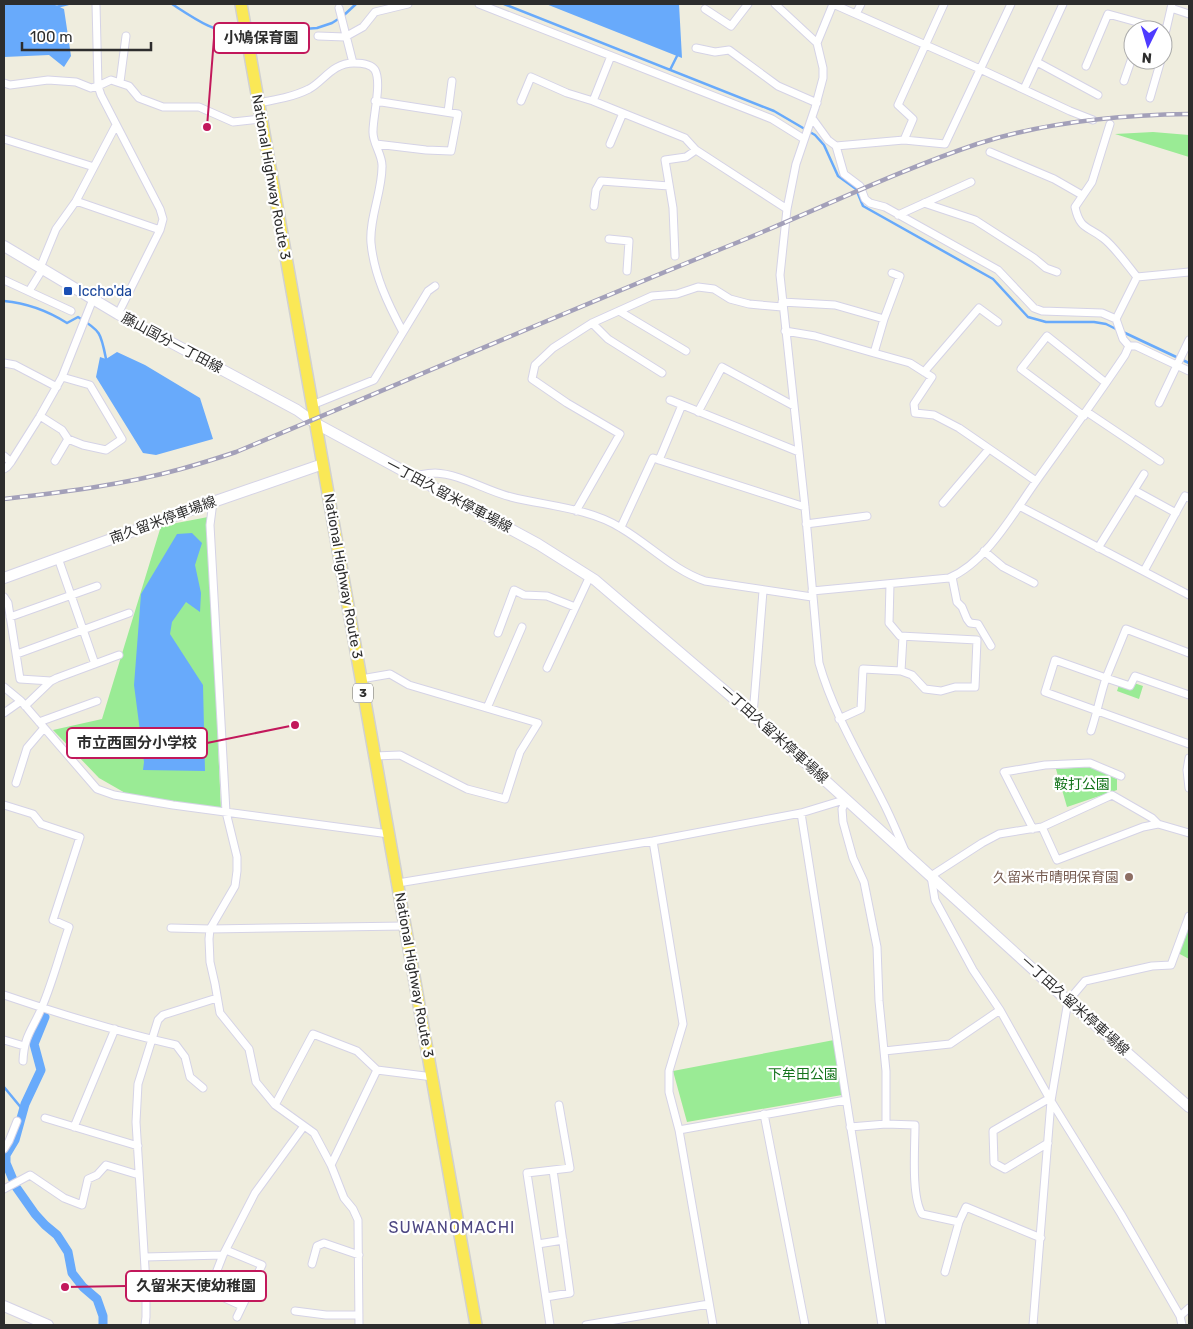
<svg xmlns="http://www.w3.org/2000/svg" width="1193" height="1329" font-family="Rubik,'Noto Sans JP',sans-serif">
	<style>
		.green { fill: #9aeb95 }
		.water { fill: #68aafb }
		.lines { fill: none; stroke-linecap: round; stroke-linejoin: round }
		.stream { stroke: #68aafb; stroke-width: 2.5 }
		.canal { stroke: #68aafb; stroke-width: 9 }
		.minor-casing { stroke: #d5d3e6; stroke-width: 9 }
		.secondary-casing { stroke: #d5d3e6; stroke-width: 12 }
		.trunk-casing { stroke: #d1d1d1; stroke-width: 14 }
		.minor { stroke: #fff; stroke-width: 7 }
		.secondary { stroke: #fff; stroke-width: 10 }
		.trunk { stroke: #fae856; stroke-width: 11 }
		.rail-casing { stroke: #a3a0b9; stroke-width: 4.5 }
		.rail { stroke: #fff; stroke-width: 2.5; stroke-dasharray: 8; stroke-linecap: butt }
		.transit-dot { fill: #1a4fb4; stroke: #fff; stroke-width: 2 }
		.education-dot { fill: #8d6e63; stroke: #fff; stroke-width: 2 }
		.labels { text-anchor: middle; dominant-baseline: central; stroke-width: 4.5; stroke-linejoin: round; paint-order: stroke }
		.shield { fill: #fff; stroke: #6c6c6c; stroke-width: 1 }
		.shield-label { font-size: 12px; font-weight: bold; fill: #2d2d2d }
		.street-label { font-size: 14px; fill: #2d2d2d; stroke: #fff }
		.transit-label { font-size: 14px; fill: #164399; stroke: #fff; text-anchor: start }
		.park-label { font-size: 14px; fill: #13731a; stroke: #fff }
		.education-label { font-size: 14px; fill: #785e54; stroke: #fff; text-anchor: end }
		.quarter-label { font-size: 16px; letter-spacing: 1px; fill: #4e4883; stroke: #fff }
		.leader { fill: none; stroke: #c2185b; stroke-width: 2 }
		.callout-dot { fill: #c2185b; stroke: #fff; stroke-width: 2 }
		.callout { fill: #fff; stroke: #c2185b; stroke-width: 2 }
		.callout-label { font-size: 15px; text-anchor: middle; font-weight: bold; fill: #2d2d2d }
	</style>
	<rect width="100%" height="100%" fill="#efedde"/>
	<path class="green" d="M 1153,132 L 1189,135 L 1189,157 L 1115,134 Z
		M 208,517 L 221,811 L 127,794 L 99,778 L 53,730 L 102,719 L 161,526 Z
		M 1134,683 L 1143,686 L 1139,699 L 1117,691 L 1119,685 L 1131,690 Z
		M 1091,767 L 1117,779 L 1117,790 L 1067,807 L 1056,769 Z
		M 1189,922 L 1189,959 L 1178,953 Z
		M 834,1040 L 842,1095 L 687,1122 L 673,1071 Z"/>
	<path class="water" d="M 4,4 L 53,4 L 64,9 L 71,56 L 64,67 L 49,55 L 4,57 Z
		M 546,4 L 679,4 L 682,58 L 677,56 Z
		M 117,352 L 145,365 L 200,398 L 213,439 L 156,455 L 143,453 L 96,377 L 100,357 L 106,359 Z
		M 192,533 L 202,543 L 195,565 L 201,593 L 200,612 L 186,602 L 172,622 L 170,634 L 203,685 L 205,771 L 143,770 L 144,762 L 134,685 L 141,594 L 177,534 Z"/>
	<g class="lines">
		<path class="stream" d="M 172,4 C 192,17 217,35 243,34
			M 504,4 L 774,111 L 815,135 L 824,145 L 838,176 L 856,189 L 863,206 L 993,279 L 1028,317 L 1046,322 L 1094,322 L 1106,324 L 1118,330
			M 56,7 L 68,4
			M 251,33 L 317,28 L 332,23 L 343,16 L 356,4
			M 670,70 L 677,56
			M 4,301 C 26,303 48,311 67,323 L 78,317 C 101,331 101,333 106,359
			M 1123,332 L 1189,363
			M 4,1087 L 23,1110"/>
		<path class="canal" d="M 45,1017 L 34,1044 L 41,1070 L 25,1104 L 15,1140 L 6,1155 L 6,1163 L 16,1187 L 35,1214 L 45,1225 L 57,1235 L 68,1252 L 72,1273 L 83,1287 L 97,1299 L 103,1316 L 103,1325"/>
		<g class="minor-casing">
			<path id="minor" d="M 96,4 L 98,86 L 101,95 L 160,209 L 163,219 L 160,230 L 118,314
				M 479,4 L 772,119 L 804,139
				M 775,4 L 817,43 L 823,68 L 823,78 L 815,108 L 796,164 L 787,209 L 780,275 L 805,507 L 819,663 C 833,712 859,755 882,800 C 891,817 898,835 906,853
				M 833,4 L 980,69 L 1070,111 L 1093,120
				M 339,8 L 353,63
				M 1171,8 L 1189,14
				M 705,9 L 731,26 L 748,4
				M 856,14 L 861,4
				M 318,36 L 345,37 L 363,27 L 375,12 L 408,4
				M 817,43 L 833,4
				M 696,48 L 715,52 L 729,50 L 778,86 L 817,103
				M 611,56 L 593,101 L 685,138 L 696,150
				M 1037,62 L 1098,95
				M 1086,66 L 1108,14 L 1166,30 L 1172,4
				M 1124,81 L 1133,55
				M 120,82 L 126,36
				M 4,83 L 10,85 L 48,80 L 76,82 L 91,88 L 98,86 L 111,80 L 129,86 L 139,98 L 163,107 L 199,107 L 233,122 L 260,119
				M 1024,89 L 1063,4
				M 1150,98 L 1161,60
				M 375,101 L 458,114 L 451,151 L 426,150 L 376,144
				M 521,101 L 531,77 L 567,93 L 593,101
				M 258,103 C 275,100 293,97 309,89 C 324,81 332,63 354,63 C 361,63 371,64 375,70 C 382,83 373,116 373,131 C 372,143 383,155 382,167 C 382,192 369,219 371,243 C 374,275 388,304 403,332
				M 448,112 L 452,81
				M 812,118 L 828,140 L 836,146 L 844,174 L 860,186 L 865,199 L 870,203 L 885,207 L 998,270 L 1034,308 L 1042,311 L 1102,313 L 1116,319
				M 1110,124 L 1092,182 L 1075,207 C 1080,230 1088,226 1103,238 C 1114,246 1128,266 1137,277
				M 4,139 L 94,167
				M 904,140 L 913,119 L 898,105 L 944,4
				M 610,144 L 623,113
				M 836,146 L 904,140 L 945,144 L 1011,4
				M 990,152 L 1054,179 L 1082,195
				M 76,201 L 160,230
				M 924,203 L 975,220 L 1034,258 L 1046,268 L 1057,272
				M 594,206 L 596,190 L 601,181 L 669,186
				M 898,215 L 971,182
				M 609,239 L 629,241 L 627,271
				M 675,256 L 673,208 L 665,160 L 686,157 L 696,150 L 787,209
				M 40,268 L 56,229 L 76,201 L 116,125
				M 1137,277 L 1189,272
				M 4,280 L 71,311
				M 29,291 L 42,270
				M 782,302 L 835,305 L 884,319 L 874,353 L 910,363 L 932,377 L 914,404 L 915,413 L 934,415 L 959,428 L 1036,481
				M 619,311 L 686,351
				M 884,319 L 900,276 L 892,273
				M 592,323 L 608,339 L 662,373
				M 785,331 L 815,336 L 874,353
				M 1129,346 L 1136,346 L 1189,371
				M 4,363 L 15,365 L 57,387
				M 924,372 L 979,308 L 998,322
				M 670,400 L 799,452
				M 1159,403 L 1189,340
				M 312,405 L 374,380 L 428,291 L 435,286
				M 698,412 L 722,367 L 794,406
				M 1087,412 L 1160,461
				M 40,416 L 62,430 L 68,439 L 83,445 L 106,450 L 122,439 L 90,385 L 62,377
				M 1084,416 L 1021,369 L 1047,336 L 1106,383
				M 4,456 L 11,462 L 40,416 L 62,377 L 93,299
				M 659,460 L 682,405
				M 55,461 L 68,439
				M 4,469 L 7,467 L 11,462
				M 412,476 C 419,475 428,473 435,473 C 461,474 486,491 511,497 C 547,506 589,508 621,528 C 650,545 673,570 705,581 L 812,597
				M 1134,490 L 1176,513
				M 213,502 L 210,525 L 226,812 L 237,857 L 237,871 L 235,886 L 210,929 L 209,939 L 210,962 L 215,984 L 220,1013 L 249,1049 L 256,1082 L 275,1105 L 314,1133 L 331,1165 L 344,1198 L 353,1209 L 358,1220 L 359,1325
				M 943,503 L 989,449
				M 1019,506 L 1189,595
				M 576,511 L 620,434 L 567,403 L 532,379 L 535,365 L 553,348 L 592,323 L 652,296 L 677,294 L 698,287 L 714,289 L 730,299 L 749,304 L 782,307
				M 806,524 L 867,516
				M 621,527 L 653,458 L 805,507
				M 1098,548 L 1144,474
				M 984,551 L 1003,567 L 1034,583
				M 58,558 L 95,664
				M 1144,571 L 1185,496 L 1189,498
				M 952,577 L 957,602 L 962,607 L 967,619 L 970,623 L 978,624 L 991,646
				M 812,591 L 949,578 C 987,562 1014,512 1037,480 C 1067,438 1097,397 1125,355 L 1129,346 L 1123,339 L 1116,319 L 1137,277
				M 4,597 L 8,603 L 20,679 L 51,681
				M 10,617 L 97,586
				M 498,633 L 514,590 L 524,595 L 547,596 L 575,607
				M 1189,653 L 1126,629 L 1106,678 L 1130,686 L 1135,676 L 1189,695
				M 17,654 L 129,613
				M 547,668 L 590,576
				M 901,671 L 903,637
				M 361,679 L 390,674 L 409,685 L 538,723 L 520,752 L 505,799 L 467,789 L 400,755 L 375,756
				M 4,687 L 21,701 L 97,789 L 114,795 L 173,805 L 389,834
				M 25,706 L 51,681 L 57,678 L 119,655
				M 487,708 L 522,627
				M 4,713 L 21,701
				M 753,715 L 763,591
				M 839,719 L 861,709 L 863,669 L 901,671 L 912,675 L 925,689 L 941,691 L 955,687 L 975,687 L 977,640 L 900,636 L 889,623 L 890,584
				M 39,722 L 97,701
				M 1091,731 C 1097,713 1100,696 1106,678 L 1055,660 L 1045,692 L 1189,744
				M 1189,758 L 1187,770 L 1189,788
				M 16,783 L 27,748 L 44,728
				M 847,799 L 842,809 L 843,822 L 853,858 L 864,882 L 877,947 L 879,1001 L 886,1071 L 886,1124
				M 4,805 L 33,814 L 41,824 L 80,837 L 53,920 L 69,927 C 60,953 53,981 42,1007 C 33,1029 24,1035 23,1061
				M 801,813 L 882,1325
				M 1042,827 L 1057,860 L 1143,827 L 1158,824
				M 1033,829 L 1004,772 L 1045,765 L 1090,763 L 1121,776
				M 653,841 L 683,1024 L 669,1071 L 669,1092 L 679,1130 L 713,1325
				M 398,883 L 653,841 L 801,813 L 847,799
				M 171,928 L 210,929 L 405,926
				M 4,995 C 60,1014 118,1032 176,1045 L 185,1057 L 190,1077 L 203,1088
				M 4,1040 L 24,1046
				M 884,1051 L 950,1044 L 1000,1010
				M 275,1105 L 313,1034 L 357,1051 L 377,1070 L 433,1077
				M 764,1114 L 805,1325
				M 45,1118 L 138,1146
				M 74,1127 L 115,1029
				M 850,1127 L 886,1124 L 915,1125 C 915,1147 911,1196 922,1214 L 959,1222 L 966,1207 L 1041,1238
				M 679,1130 L 846,1100
				M 1048,1143 L 1005,1169 L 994,1163 L 993,1131 L 1050,1098
				M 4,1149 L 9,1141 L 17,1121
				M 331,1165 L 377,1070
				M 4,1189 L 30,1175 L 64,1198 L 82,1205 L 88,1179 L 97,1175 L 106,1165 L 139,1175
				M 538,1244 L 563,1240
				M 226,1250 L 262,1265 L 237,1317
				M 145,1257 L 223,1255
				M 312,1264 L 317,1246 L 324,1243 L 359,1255
				M 945,1272 L 959,1222
				M 546,1297 L 570,1293 L 553,1170
				M 242,1306 L 209,1291 L 223,1255 L 255,1193 L 304,1126
				M 295,1311 L 326,1315 L 359,1315
				M 1180,1316 L 1189,1308
				M 145,1325 L 146,1317 L 146,1284 L 136,1122 L 138,1084 L 158,1020 L 163,1015 L 217,998
				M 550,1325 L 527,1173 L 570,1168 L 559,1105
				M 586,1325 L 709,1304
				M 1033,1325 L 1051,1101 L 1068,1001 L 1085,981 L 1152,966 L 1171,965 L 1189,916
				M 1182,1325 L 1180,1316 L 1121,1214 L 1051,1101 L 1000,1010 L 973,970 L 935,900 L 931,876 L 982,843 L 999,834 L 1042,827 L 1112,795 L 1152,818 L 1158,824 L 1189,833"/>
		</g>
		<g class="secondary-casing">
			<path id="secondary" d="M 4,246 L 118,314 L 297,410 L 315,423 L 538,544 L 595,580 L 753,715 L 1068,1001 L 1189,1107
				M 4,578 L 213,502 L 323,464
				M 4,1306 L 48,1325"/>
		</g>
		<g class="trunk-casing">
			<path id="trunk" d="M 241,4 L 476,1325"/>
		</g>
		<use href="#minor" class="minor"/>
		<use href="#secondary" class="secondary"/>
		<use href="#trunk" class="trunk"/>
		<g class="rail-casing">
			<path id="rail" d="M 4,499 C 63,492 123,485 181,469 C 199,464 218,458 236,452 C 401,383 565,312 731,245 C 813,212 894,172 977,144 C 1045,122 1118,115 1189,114"/>
		</g>
		<use href="#rail" class="rail"/>
	</g>
	<rect class="transit-dot" x="63" y="286" width="10" height="10" rx="2.5"/>
	<circle class="education-dot" cx="1129" cy="877" r="5"/>
	<g class="labels">
		<rect class="shield" x="353" y="683.5" width="20" height="19" rx="4"/>
		<g class="shield-label">
			<text x="363" y="693">3</text>
		</g>
		<g class="street-label">
			<text transform="translate(271 177) rotate(80)">National Highway Route 3</text>
			<text transform="translate(172 343) rotate(28)">藤山国分一丁田線</text>
			<text transform="translate(449 496) rotate(28)">一丁田久留米停車場線</text>
			<text transform="translate(163 520) rotate(-20)">南久留米停車場線</text>
			<text transform="translate(343 576) rotate(80)">National Highway Route 3</text>
			<text transform="translate(774 734) rotate(42)">一丁田久留米停車場線</text>
			<text transform="translate(414 975) rotate(80)">National Highway Route 3</text>
			<text transform="translate(1075 1006) rotate(42)">一丁田久留米停車場線</text>
		</g>
		<g class="transit-label">
			<text x="78" y="291">Iccho'da</text>
		</g>
		<g class="park-label">
			<text x="1082" y="784">鞍打公園</text>
			<text x="803" y="1074">下牟田公園</text>
		</g>
		<g class="education-label">
			<text x="1119" y="877">久留米市晴明保育園</text>
		</g>
		<g class="quarter-label">
			<text x="452" y="1227">SUWANOMACHI</text>
		</g>
	</g>
	<path class="leader" d="M207 127L214 38M295 725L207 743M65 1287L126 1286"/>
	<g class="callout-dot">
		<circle cx="207" cy="127" r="5"/>
		<circle cx="295" cy="725" r="5"/>
		<circle cx="65" cy="1287" r="5"/>
	</g>
	<g class="callout">
		<rect x="214" y="23" width="95" height="30" rx="5"/>
		<rect x="67" y="728" width="140" height="30" rx="5"/>
		<rect x="126" y="1271" width="140" height="30" rx="5"/>
	</g>
	<g class="callout-label">
		<text x="261" y="43">小鳩保育園</text>
		<text x="137" y="748">市立西国分小学校</text>
		<text x="196" y="1291">久留米天使幼稚園</text>
	</g>
	<rect width="1193" height="1329" fill="none" stroke="#2d2d2d" stroke-width="10"/>
	<g transform="translate(1148 45) rotate(185)"><circle r="24" fill="#ffffff" stroke="#ababab"/>
	<path d="M0-4L9 19L0 12L-9 19Z" fill="#4e3bff"/>
	<text y="-8" font-size="14" font-weight="bold" text-anchor="middle" fill="#2d2d2d">N</text>
	</g>
	<path d="M22 42v8h129v-8" fill="none" stroke="#2d2d2d" stroke-width="2.5"/>
	<text x="30" y="42" font-size="15" fill="#2d2d2d" stroke="#ffffff" stroke-width="4" paint-order="stroke">100 m</text>
</svg>
